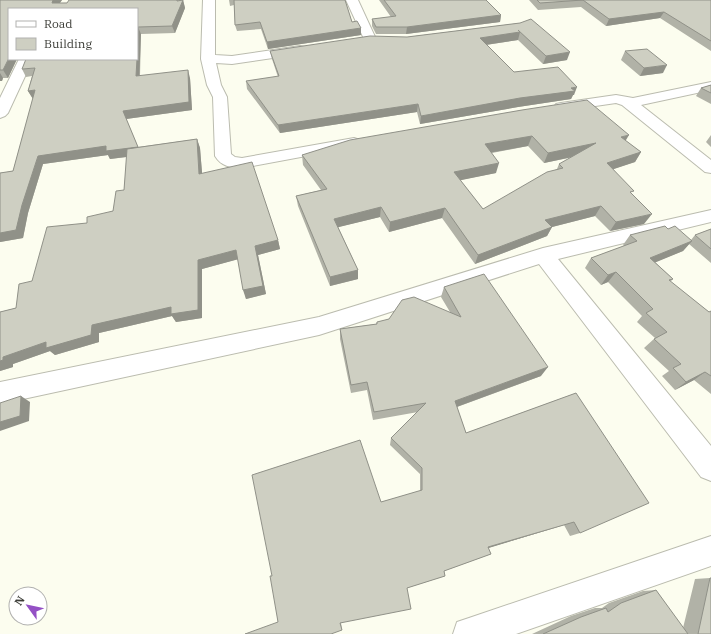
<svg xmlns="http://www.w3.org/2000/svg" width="711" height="634" font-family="'IBM Plex Serif',serif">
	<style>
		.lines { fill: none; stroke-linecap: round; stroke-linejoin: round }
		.minor-casing { stroke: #bbbcaf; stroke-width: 2 }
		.minor { fill: #fff; fill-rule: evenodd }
		.wall { fill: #b1b2a7; fill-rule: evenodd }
		.shaded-wall { fill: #909188 }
		.building { fill: #cecfc2; stroke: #909188; fill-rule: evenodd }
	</style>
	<rect width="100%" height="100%" fill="#fcfdef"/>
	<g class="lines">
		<g class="minor-casing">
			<path id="minor" d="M 203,0 L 215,0 L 215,55 L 232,56 L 300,46 L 305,47 L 306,50 L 305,53 L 300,54 L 232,64 L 216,63 L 221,85 L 227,97 L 231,154 L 235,157 L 242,158 L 354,138 L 360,140 L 362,143 L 360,146 L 242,168 C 230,167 222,167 215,156 L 213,97 L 207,85 L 201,59 Z
				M 346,0 L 358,0 L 376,39 L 374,42 L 366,42 L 364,39 Z
				M 19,59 L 33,59 L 8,113 L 5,116 L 0,118 L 0,98 Z
				M 711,82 L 711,90 L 641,105 L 711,160 L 711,173 L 705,172 L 622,105 L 616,103 L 561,111 L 556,110 L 554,107 L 556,104 L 561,103 L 616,95 L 633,98 Z
				M 711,210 L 711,222 L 558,259 L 711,446 L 711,481 L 701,477 L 539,264 L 319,335 L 0,404 L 0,382 L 319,317 L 543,248 Z
				M 711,536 L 711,566 L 516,634 L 453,634 L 457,622 L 469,618 Z"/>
		</g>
		<use href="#minor" class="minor"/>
	</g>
	<path class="wall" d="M 0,0 L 62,0 L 60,3 L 183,0 L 185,8 L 175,33 L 141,34 L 140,76 L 190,78 L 192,110 L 126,119 L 138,147 L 197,139 L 200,148 L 202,174 L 278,240 L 280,249 L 258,255 L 266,294 L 246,299 L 238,259 L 202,269 L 202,318 L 176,322 L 172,316 L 99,333 L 99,342 L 55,355 L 50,351 L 13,364 L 13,367 L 0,371 L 0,312 L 16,308 L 32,281 L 87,223 L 113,211 L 124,190 L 127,157 L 110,159 L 108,155 L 43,164 L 28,213 L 23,238 L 0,242 L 0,173 L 13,171 L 33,99 L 28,91 L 32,76 L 26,77 L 22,69 L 137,59 L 9,9 L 9,59 L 17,59 L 8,78 L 3,78 L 2,81 L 0,81 Z
		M 229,0 L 345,0 L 352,22 L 361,28 L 361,35 L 268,49 L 261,29 L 237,31 L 235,25 L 234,5 L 230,6 Z
		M 379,0 L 486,0 L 501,15 L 500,22 L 406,34 L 376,34 L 372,26 L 372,19 L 391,17 Z
		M 529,0 L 711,0 L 711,51 L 660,18 L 606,26 L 581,7 L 538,10 Z
		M 520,23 L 567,60 L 543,64 L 518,40 L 486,45 L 514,72 L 574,95 L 573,95 L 571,99 L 518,107 L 420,124 L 417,112 L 280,133 L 247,89 L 246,81 L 278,77 L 272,59 L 270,51 L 407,37 Z
		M 625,51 L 663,73 L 640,76 L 621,60 Z
		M 711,85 L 711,104 L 696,96 L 701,88 Z
		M 522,110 L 626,141 L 641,152 L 635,162 L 613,169 L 632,194 L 644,224 L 610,231 L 595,216 L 552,227 L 547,236 L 475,264 L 442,218 L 389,232 L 380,217 L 338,227 L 358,270 L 358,279 L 330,286 L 298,206 L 296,196 L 321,190 L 303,165 L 302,155 ZM 528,146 L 544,163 L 573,157 L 559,164 L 557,169 L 483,209 L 460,180 L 496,173 L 492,153 Z
		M 711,135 L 711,147 L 706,142 Z
		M 668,229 L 691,240 L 695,235 L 711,229 L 711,263 L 689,244 L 683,251 L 655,262 L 673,279 L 670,282 L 709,312 L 711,311 L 711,394 L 694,380 L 675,390 L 662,376 L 669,371 L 644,348 L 655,338 L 637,322 L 642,316 L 608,282 L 601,285 L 585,268 L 591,258 L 624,246 L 623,245 L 630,235 Z
		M 444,287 L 541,376 L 457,407 L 466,433 L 576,393 L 580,533 L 570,536 L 564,525 L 488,548 L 491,554 L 444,571 L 445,576 L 407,588 L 341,623 L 342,629 L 342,630 L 278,622 L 272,576 L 381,502 L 420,491 L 420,474 L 390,445 L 391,438 L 418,412 L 373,420 L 367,390 L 351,393 L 340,339 L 340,329 L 376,324 L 377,322 L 450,312 L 441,297 Z
		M 710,578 L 711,634 L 532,634 L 571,616 L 595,608 L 602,608 L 609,603 L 643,591 L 656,590 L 683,628 L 695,579 Z"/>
	<path class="shaded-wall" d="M 53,0 L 62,0 L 56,8 L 52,3 Z
		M 183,0 L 185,8 L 175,33 L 172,26 Z
		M 664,12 L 660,18 L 606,26 L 609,19 Z
		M 501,15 L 500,22 L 406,34 L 407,27 Z
		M 138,27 L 141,34 L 139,84 L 136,76 Z
		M 361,28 L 361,35 L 268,49 L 267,42 Z
		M 520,32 L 518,40 L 478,46 L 480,38 Z
		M 570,52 L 567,60 L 543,64 L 546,56 Z
		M 9,59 L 17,59 L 8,78 L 3,70 Z
		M 667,65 L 663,73 L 640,76 L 644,68 Z
		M 188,70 L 190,78 L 192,110 L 126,119 L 141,155 L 110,159 L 108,155 L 43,164 L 28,213 L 23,238 L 0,242 L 0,233 L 22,205 L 38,156 L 123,111 Z
		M 0,73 L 3,78 L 2,81 L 0,81 Z
		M 577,87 L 574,95 L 573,95 L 571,99 L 518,107 L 420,124 L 421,116 Z
		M 35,90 L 33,99 L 28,91 Z
		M 418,104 L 417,112 L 280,133 L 278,125 Z
		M 629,135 L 623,145 L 621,137 Z
		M 532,136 L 528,146 L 482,154 L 485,144 Z
		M 197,139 L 200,148 L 203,184 L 199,174 Z
		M 596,143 L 591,153 L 544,163 L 548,153 Z
		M 641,152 L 635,162 L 602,173 L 607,163 Z
		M 499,163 L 496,173 L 452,182 L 454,172 Z
		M 601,206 L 595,216 L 552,227 L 547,236 L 475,264 L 478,255 L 545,220 Z
		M 381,207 L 380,217 L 335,228 L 334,219 Z
		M 445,208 L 442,218 L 389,232 L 390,222 Z
		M 652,214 L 644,224 L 610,231 L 616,222 Z
		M 278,240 L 280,249 L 258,255 L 266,294 L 246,299 L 243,290 L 255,246 Z
		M 692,241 L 683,251 L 642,268 L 650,258 Z
		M 236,250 L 239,259 L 202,269 L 202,318 L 176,322 L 172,316 L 99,333 L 99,342 L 55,355 L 50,351 L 13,364 L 13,367 L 0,371 L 0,361 L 3,357 L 46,342 L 92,325 L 198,260 Z
		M 358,270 L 358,279 L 330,286 L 330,277 Z
		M 616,272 L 608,282 L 601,285 L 608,275 Z
		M 548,367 L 541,376 L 451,409 L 455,401 Z
		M 705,372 L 694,380 L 675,390 L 686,382 Z
		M 21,396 L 30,402 L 29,421 L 0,431 L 0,422 Z
		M 574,522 L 564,525 L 482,550 L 488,547 Z"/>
	<path class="building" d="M 0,0 L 53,0 L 52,3 L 67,3 L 69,0 L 177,0 L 177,1 L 183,0 L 172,26 L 138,27 L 137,49 L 137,9 L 9,9 L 9,58 L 3,70 L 0,70 Z
		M 234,0 L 345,0 L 352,22 L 357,21 L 361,28 L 267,42 L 260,22 L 235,25 Z
		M 384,0 L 486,0 L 501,15 L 407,27 L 376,27 L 372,19 L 396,16 Z
		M 537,0 L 711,0 L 711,41 L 664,12 L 609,19 L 583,0 L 540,3 Z
		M 531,19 L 570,52 L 546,56 L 518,30 L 520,32 L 480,38 L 514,72 L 558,67 L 577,87 L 571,88 L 575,91 L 520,98 L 421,116 L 418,104 L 278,125 L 246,81 L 279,76 L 270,51 L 370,36 L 407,37 L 520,23 Z
		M 647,49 L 667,65 L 644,68 L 625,51 Z
		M 26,59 L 137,59 L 136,76 L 188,70 L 189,102 L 123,111 L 138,147 L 106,151 L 106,146 L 38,156 L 22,205 L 16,230 L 0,233 L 0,173 L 13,171 L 35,90 L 28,91 L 35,68 L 22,69 Z
		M 711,85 L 711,93 L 701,88 Z
		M 587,100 L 629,135 L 621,137 L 641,152 L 607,163 L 634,191 L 630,192 L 652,214 L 616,222 L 601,206 L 545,220 L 552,227 L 478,255 L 445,208 L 390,222 L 381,207 L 334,219 L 358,270 L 330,277 L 296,196 L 327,189 L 302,155 L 350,140 L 522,110 ZM 532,136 L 548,153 L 596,143 L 559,164 L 563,168 L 547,172 L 483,209 L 454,172 L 499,163 L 485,144 Z
		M 197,139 L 199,174 L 252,162 L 278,240 L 255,246 L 263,286 L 243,290 L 236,250 L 198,260 L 198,310 L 171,314 L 171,307 L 92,325 L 91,335 L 46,348 L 46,342 L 3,357 L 3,360 L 0,361 L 0,312 L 16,308 L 19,284 L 32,281 L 47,227 L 87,223 L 87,217 L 113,211 L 116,191 L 124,190 L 127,149 Z
		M 665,226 L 668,229 L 675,226 L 692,241 L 650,258 L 673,279 L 669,280 L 709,312 L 711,311 L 711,376 L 705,372 L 686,382 L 673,368 L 681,364 L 654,339 L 667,332 L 646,313 L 653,309 L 616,272 L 608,275 L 591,258 L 637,241 L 630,235 Z
		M 711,229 L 711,249 L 695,235 Z
		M 484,274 L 548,367 L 455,401 L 466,433 L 576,393 L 649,503 L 580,533 L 574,522 L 488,547 L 491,554 L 444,571 L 445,576 L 407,588 L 411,609 L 340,623 L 342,630 L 331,634 L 245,634 L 278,622 L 270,576 L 272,576 L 252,475 L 360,440 L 381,502 L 422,490 L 422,468 L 391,438 L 426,403 L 374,412 L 367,382 L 351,385 L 340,329 L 377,324 L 377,322 L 389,319 L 402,300 L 414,297 L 461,317 L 444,287 Z
		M 21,396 L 20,416 L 0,422 L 0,403 Z
		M 710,578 L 711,578 L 711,634 L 698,634 Z
		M 656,590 L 688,634 L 543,634 L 581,617 L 606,608 L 608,612 L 621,603 Z"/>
	<rect x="8" y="8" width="130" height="52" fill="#ffffff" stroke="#b1b1af"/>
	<rect x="16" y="21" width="20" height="6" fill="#ffffff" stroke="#b1b1af"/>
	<text x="44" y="28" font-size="12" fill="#3c3d37">Road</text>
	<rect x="16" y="38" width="20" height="12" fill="#cecfc2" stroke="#b1b1af"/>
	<text x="44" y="48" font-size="12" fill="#3c3d37">Building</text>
	<g transform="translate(28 606) rotate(303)"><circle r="19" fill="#ffffff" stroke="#b1b1af"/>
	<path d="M0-3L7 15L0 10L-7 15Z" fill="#9450c5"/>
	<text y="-6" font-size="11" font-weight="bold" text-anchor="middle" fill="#3c3d37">N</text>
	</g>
</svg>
